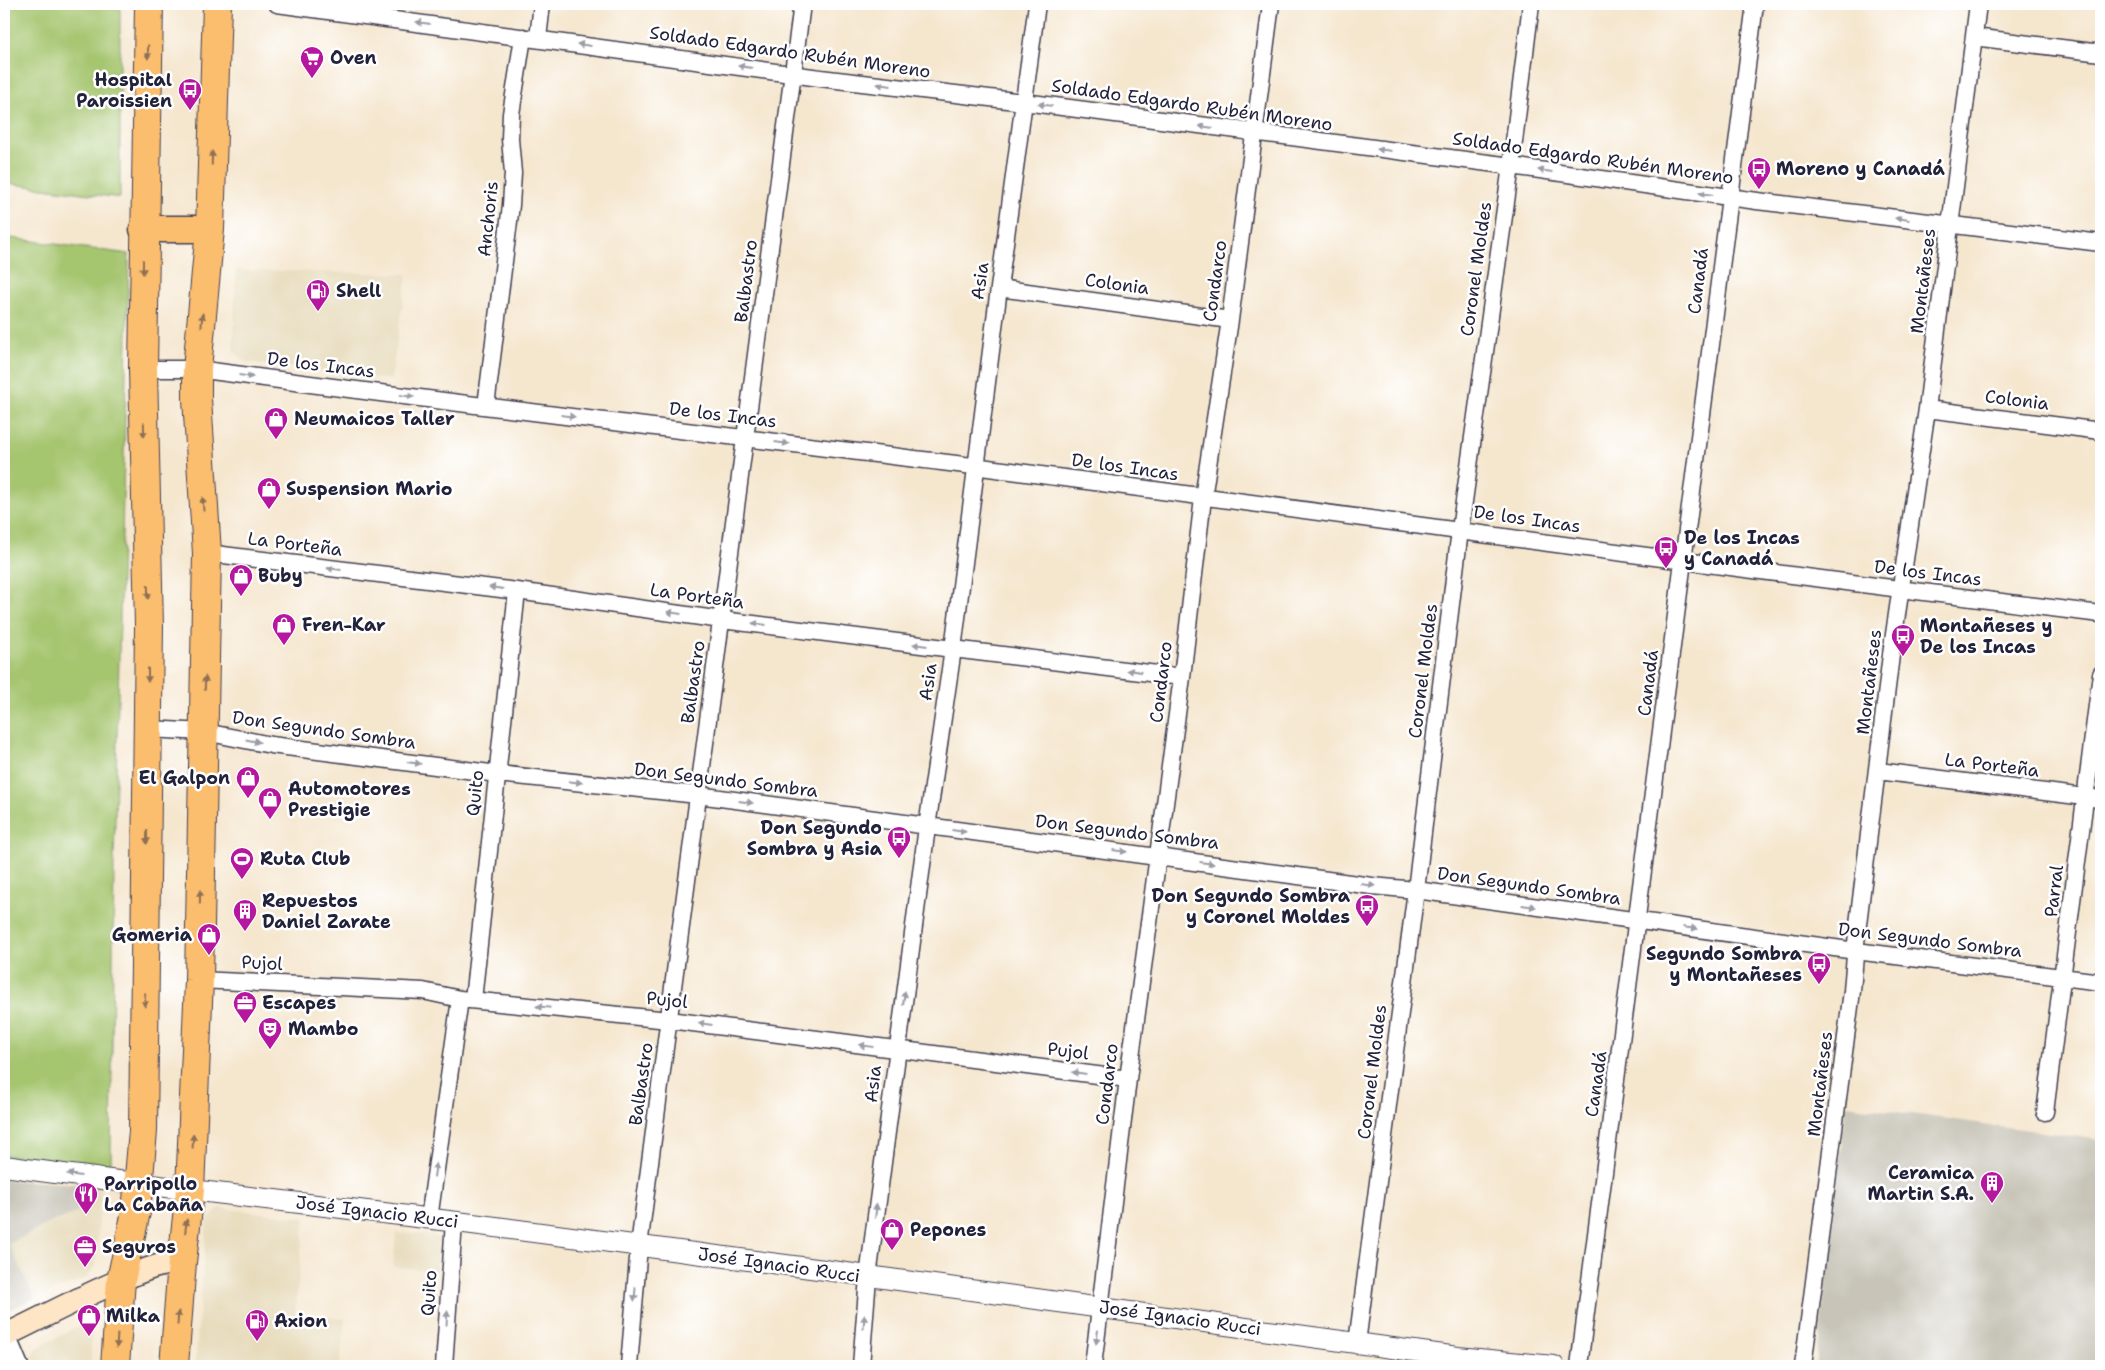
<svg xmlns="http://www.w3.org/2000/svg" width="2105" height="1370" font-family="'Shantell Sans',sans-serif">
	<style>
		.built { fill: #e6daba }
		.industrial { fill: #c8c4b8 }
		.green { fill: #a5c56e; stroke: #647454 }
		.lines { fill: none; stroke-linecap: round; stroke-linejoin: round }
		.minor-casing { stroke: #423f51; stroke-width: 19 }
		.tertiary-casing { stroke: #423f51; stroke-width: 22 }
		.secondary-casing { stroke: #423f51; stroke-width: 25 }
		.primary-casing { stroke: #423f51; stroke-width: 29 }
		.trunk-casing { stroke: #423f51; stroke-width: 30 }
		.minor { stroke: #fff; stroke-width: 16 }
		.tertiary { stroke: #fff; stroke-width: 20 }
		.secondary { stroke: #fde5c5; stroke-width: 22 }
		.primary { stroke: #fbbd6e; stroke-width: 26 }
		.trunk { stroke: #fbbd6e; stroke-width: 28 }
		.oneway { fill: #9c9ca7 }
		.oneway2 { fill: #8e7054 }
		.labels { text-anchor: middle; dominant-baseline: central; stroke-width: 5; stroke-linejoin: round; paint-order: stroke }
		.street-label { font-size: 18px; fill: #22223b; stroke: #fff }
		.poi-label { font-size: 18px; font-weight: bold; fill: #22223b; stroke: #fff; text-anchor: start }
	</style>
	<rect width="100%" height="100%" fill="#fff"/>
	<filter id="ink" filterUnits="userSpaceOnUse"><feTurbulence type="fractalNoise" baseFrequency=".02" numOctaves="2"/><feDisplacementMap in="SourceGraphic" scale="10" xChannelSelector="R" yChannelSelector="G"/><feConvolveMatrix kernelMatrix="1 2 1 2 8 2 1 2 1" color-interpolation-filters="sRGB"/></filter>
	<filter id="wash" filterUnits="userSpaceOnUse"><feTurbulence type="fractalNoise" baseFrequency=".0096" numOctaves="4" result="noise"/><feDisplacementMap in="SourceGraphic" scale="20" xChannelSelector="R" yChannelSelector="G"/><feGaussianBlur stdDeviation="1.12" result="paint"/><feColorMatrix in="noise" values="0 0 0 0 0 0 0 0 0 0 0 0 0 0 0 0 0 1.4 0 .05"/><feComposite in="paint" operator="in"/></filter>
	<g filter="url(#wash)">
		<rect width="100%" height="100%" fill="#f5e6ce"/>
		<path class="built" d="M 236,270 L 407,274 L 391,380 L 245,362 L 233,351 Z
			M 78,1184 L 101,1189 L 96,1264 L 87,1278 L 35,1298 L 9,1244 L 53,1221 L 77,1213 Z
			M 219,1208 L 305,1218 L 295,1314 L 345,1319 L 340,1366 L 195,1366 L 207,1221 Z
			M 396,1233 L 432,1234 L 439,1238 L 436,1271 L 393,1267 Z
			M 82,1324 L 91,1329 L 91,1366 L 37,1366 L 32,1356 L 36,1349 Z"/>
		<path class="industrial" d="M 1846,1105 L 2101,1140 L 2101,1366 L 1816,1366 Z
			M 4,1180 L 78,1184 L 77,1213 L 53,1221 L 9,1244 L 35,1298 L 8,1310 L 4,1301 Z"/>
		<path class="green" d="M 4,4 L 120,4 L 120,198 L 4,183 Z
			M 4,237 L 129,254 L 114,862 L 111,1168 L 4,1155 Z"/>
	</g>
	<g filter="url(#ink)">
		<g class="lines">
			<g class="minor-casing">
				<path id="minor" d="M 277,4 L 820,78 L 1024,102 L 1511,166 L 1757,201 L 2101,243
					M 1974,37 L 2101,53
					M 538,38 L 542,4
					M 999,288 L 1230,320
					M 143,369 L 197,369 C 455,404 714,434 973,466 C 1349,515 1725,569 2101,614
					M 486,406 L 511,205 L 513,173 L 510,139 L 511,114 L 523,37
					M 1927,409 L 2101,431
					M 207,553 L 517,591 L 722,620 L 953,649 L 1182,677
					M 148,729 L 205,732 L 271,745 L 498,774 L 698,795 L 1372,886 L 1416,890 L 1856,951 L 2101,982
					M 1878,771 L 2101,799
					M 199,980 L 423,991 L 460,999 L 669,1020 L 1128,1079
					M 473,1000 L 517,591
					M 2045,1112 L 2101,674
					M 429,1219 L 460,999
					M 4,1328 L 20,1366
					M 1357,1343 L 1416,890 L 1460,530 L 1511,166 L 1531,4
					M 444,1366 L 454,1222
					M 629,1366 L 639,1246 L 802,4
					M 861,1366 L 868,1277 L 927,827 L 953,649 L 999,288 L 1037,4
					M 1093,1366 L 1128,1079 L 1182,677 L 1203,498 L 1230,320 L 1271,4
					M 1579,1366 L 1755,4
					M 1803,1366 L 1852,991 L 1857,932 L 1891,655 L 1927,409 L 1978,4"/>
			</g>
			<g class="tertiary-casing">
				<path id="tertiary" d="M 4,1166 C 155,1187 306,1203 457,1222 C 791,1264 1125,1311 1458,1357 L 1554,1366"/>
			</g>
			<g class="secondary-casing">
				<path id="secondary" d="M 4,1336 C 42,1318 80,1297 119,1281 C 140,1272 158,1263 182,1262"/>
			</g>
			<g class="primary-casing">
				<path id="primary" d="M 143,229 L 210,229"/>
			</g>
			<g class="trunk-casing">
				<path id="trunk" d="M 115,1366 L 121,1280 L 136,1212 L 143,1131 L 149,626 L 143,369 L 149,4
					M 174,1366 L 182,1262 L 190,1190 L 199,980 L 207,553 L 197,399 L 197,369 L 210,229 L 217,4"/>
			</g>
			<use href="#minor" class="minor"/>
			<use href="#tertiary" class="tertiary"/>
			<use href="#secondary" class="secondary"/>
			<use href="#primary" class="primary"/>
			<use href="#trunk" class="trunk"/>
		</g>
		<defs><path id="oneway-solid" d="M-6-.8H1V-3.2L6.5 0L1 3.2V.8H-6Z" transform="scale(1.25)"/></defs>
		<g class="oneway">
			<use href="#oneway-solid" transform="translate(423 23) rotate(-172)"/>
			<use href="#oneway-solid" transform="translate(584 45) rotate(-172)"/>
			<use href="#oneway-solid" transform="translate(745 67) rotate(-172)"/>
			<use href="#oneway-solid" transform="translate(884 85) rotate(-173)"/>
			<use href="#oneway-solid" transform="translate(1045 105) rotate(-172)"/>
			<use href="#oneway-solid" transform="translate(1206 127) rotate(-172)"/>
			<use href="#oneway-solid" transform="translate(1384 150) rotate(-173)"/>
			<use href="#oneway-solid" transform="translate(1545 171) rotate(-172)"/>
			<use href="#oneway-solid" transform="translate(1706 194) rotate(-172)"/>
			<use href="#oneway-solid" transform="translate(1902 219) rotate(-173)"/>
			<use href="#oneway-solid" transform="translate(246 376) rotate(8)"/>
			<use href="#oneway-solid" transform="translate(407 396) rotate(7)"/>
			<use href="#oneway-solid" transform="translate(568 416) rotate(7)"/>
			<use href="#oneway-solid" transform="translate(782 443) rotate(7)"/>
			<use href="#oneway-solid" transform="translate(334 569) rotate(-173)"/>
			<use href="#oneway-solid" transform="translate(496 588) rotate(-173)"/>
			<use href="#oneway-solid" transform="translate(674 613) rotate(-172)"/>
			<use href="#oneway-solid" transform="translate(759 624) rotate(-173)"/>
			<use href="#oneway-solid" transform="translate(920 645) rotate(-173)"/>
			<use href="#oneway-solid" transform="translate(1134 671) rotate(-173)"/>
			<use href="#oneway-solid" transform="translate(253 741) rotate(11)"/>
			<use href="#oneway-solid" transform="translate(414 763) rotate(7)"/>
			<use href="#oneway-solid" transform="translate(575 782) rotate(6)"/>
			<use href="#oneway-solid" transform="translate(746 802) rotate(8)"/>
			<use href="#oneway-solid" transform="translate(959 831) rotate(7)"/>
			<use href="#oneway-solid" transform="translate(1120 851) rotate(7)"/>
			<use href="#oneway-solid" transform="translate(1207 863) rotate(8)"/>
			<use href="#oneway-solid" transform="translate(1368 885) rotate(7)"/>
			<use href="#oneway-solid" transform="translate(1529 906) rotate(8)"/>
			<use href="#oneway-solid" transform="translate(1690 928) rotate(8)"/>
			<use href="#oneway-solid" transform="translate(904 998) rotate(-82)"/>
			<use href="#oneway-solid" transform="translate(543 1007) rotate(-174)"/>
			<use href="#oneway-solid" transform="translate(705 1024) rotate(-172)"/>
			<use href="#oneway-solid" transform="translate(866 1046) rotate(-172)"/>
			<use href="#oneway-solid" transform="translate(1079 1073) rotate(-173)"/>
			<use href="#oneway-solid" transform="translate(435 1170) rotate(-82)"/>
			<use href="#oneway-solid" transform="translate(74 1175) rotate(-172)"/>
			<use href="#oneway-solid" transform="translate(876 1211) rotate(-83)"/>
			<use href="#oneway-solid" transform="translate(635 1294) rotate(95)"/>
			<use href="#oneway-solid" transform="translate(447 1318) rotate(-86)"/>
			<use href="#oneway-solid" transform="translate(864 1322) rotate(-85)"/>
			<use href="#oneway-solid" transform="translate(1097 1337) rotate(98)"/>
		</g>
		<g class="oneway2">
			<use href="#oneway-solid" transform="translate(148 52) rotate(91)"/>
			<use href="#oneway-solid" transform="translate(212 158) rotate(-88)"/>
			<use href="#oneway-solid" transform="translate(143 267) rotate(90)"/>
			<use href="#oneway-solid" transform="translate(202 320) rotate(-85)"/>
			<use href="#oneway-solid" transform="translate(144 430) rotate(89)"/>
			<use href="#oneway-solid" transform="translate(203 504) rotate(-94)"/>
			<use href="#oneway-solid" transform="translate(148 592) rotate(89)"/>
			<use href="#oneway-solid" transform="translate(148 675) rotate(90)"/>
			<use href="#oneway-solid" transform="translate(205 683) rotate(-89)"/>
			<use href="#oneway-solid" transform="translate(147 837) rotate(91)"/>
			<use href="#oneway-solid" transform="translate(200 897) rotate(-89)"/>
			<use href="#oneway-solid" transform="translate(145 1000) rotate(91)"/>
			<use href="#oneway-solid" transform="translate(193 1141) rotate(-87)"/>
			<use href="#oneway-solid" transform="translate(186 1226) rotate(-83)"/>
			<use href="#oneway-solid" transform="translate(178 1318) rotate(-86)"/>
			<use href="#oneway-solid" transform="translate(117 1341) rotate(94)"/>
		</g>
	</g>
	<defs>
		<g id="supermarket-pin" transform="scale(1.25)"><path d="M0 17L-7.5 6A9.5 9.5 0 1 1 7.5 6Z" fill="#b5179e" stroke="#fff"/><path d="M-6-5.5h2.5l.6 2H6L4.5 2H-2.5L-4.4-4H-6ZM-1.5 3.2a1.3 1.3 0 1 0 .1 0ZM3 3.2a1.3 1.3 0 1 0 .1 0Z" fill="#fff"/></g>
		<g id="bus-pin" transform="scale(1.25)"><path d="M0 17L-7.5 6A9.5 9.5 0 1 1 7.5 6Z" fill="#b5179e" stroke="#fff"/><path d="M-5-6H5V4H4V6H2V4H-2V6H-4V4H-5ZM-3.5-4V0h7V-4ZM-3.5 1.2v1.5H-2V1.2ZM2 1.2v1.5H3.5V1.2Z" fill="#fff"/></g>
		<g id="fuel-pin" transform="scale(1.25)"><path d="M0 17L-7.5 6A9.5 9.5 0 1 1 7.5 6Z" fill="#b5179e" stroke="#fff"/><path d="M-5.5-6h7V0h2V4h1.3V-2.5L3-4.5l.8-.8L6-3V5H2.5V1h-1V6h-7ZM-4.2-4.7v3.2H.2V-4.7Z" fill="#fff"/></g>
		<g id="shop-pin" transform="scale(1.25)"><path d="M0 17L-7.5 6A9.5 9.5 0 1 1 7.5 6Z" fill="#b5179e" stroke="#fff"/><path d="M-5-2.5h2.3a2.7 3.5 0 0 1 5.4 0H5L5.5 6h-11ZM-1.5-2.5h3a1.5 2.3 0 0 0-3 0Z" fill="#fff"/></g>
		<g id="stadium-pin" transform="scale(1.25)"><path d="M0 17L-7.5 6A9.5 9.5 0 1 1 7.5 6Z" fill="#b5179e" stroke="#fff"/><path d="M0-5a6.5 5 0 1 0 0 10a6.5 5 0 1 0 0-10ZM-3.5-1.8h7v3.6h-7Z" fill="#fff"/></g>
		<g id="building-pin" transform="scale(1.25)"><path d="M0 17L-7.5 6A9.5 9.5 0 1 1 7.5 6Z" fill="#b5179e" stroke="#fff"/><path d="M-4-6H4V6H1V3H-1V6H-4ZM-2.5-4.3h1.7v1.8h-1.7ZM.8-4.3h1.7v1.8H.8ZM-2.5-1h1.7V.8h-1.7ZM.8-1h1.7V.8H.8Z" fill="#fff"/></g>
		<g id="office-pin" transform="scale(1.25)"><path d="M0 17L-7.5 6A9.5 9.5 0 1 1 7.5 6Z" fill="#b5179e" stroke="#fff"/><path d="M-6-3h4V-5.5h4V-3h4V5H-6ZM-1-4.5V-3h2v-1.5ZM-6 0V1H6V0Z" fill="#fff"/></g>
		<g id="theatre-pin" transform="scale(1.25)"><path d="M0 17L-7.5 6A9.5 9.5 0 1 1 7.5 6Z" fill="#b5179e" stroke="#fff"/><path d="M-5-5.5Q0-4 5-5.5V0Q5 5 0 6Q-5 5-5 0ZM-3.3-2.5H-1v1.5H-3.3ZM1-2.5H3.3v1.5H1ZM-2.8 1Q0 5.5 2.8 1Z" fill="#fff"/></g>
		<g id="restaurant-pin" transform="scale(1.25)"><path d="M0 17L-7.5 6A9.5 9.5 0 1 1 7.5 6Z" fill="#b5179e" stroke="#fff"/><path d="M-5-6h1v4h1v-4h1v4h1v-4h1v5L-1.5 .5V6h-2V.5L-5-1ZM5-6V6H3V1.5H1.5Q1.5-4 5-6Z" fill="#fff"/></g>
	</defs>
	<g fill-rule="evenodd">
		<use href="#supermarket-pin" x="312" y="58"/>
		<use href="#bus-pin" x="190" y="90"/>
		<use href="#bus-pin" x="1759" y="169"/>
		<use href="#fuel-pin" x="318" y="291"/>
		<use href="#shop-pin" x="276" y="419"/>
		<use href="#shop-pin" x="269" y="489"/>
		<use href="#bus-pin" x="1666" y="548"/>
		<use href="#shop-pin" x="241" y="576"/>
		<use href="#shop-pin" x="284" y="625"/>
		<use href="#bus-pin" x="1903" y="636"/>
		<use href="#shop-pin" x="248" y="778"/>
		<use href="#shop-pin" x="270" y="799"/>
		<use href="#bus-pin" x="899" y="838"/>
		<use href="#stadium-pin" x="242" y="859"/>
		<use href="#bus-pin" x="1367" y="906"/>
		<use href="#building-pin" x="245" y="911"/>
		<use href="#shop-pin" x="209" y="935"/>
		<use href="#bus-pin" x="1819" y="964"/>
		<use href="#office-pin" x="245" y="1003"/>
		<use href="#theatre-pin" x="270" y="1029"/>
		<use href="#building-pin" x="1992" y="1183"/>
		<use href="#restaurant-pin" x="86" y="1194"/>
		<use href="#shop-pin" x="892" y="1230"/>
		<use href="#office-pin" x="85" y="1247"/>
		<use href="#shop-pin" x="89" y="1316"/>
		<use href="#fuel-pin" x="257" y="1321"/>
	</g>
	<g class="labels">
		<g class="street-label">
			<text transform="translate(790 52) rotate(8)">Soldado Edgardo Rubén Moreno</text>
			<text transform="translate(1192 105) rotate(8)">Soldado Edgardo Rubén Moreno</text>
			<text transform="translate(1593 158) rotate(8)">Soldado Edgardo Rubén Moreno</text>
			<text transform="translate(488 219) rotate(-84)">Anchoris</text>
			<text transform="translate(1476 269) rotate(-82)">Coronel Moldes</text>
			<text transform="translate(746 281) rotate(-83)">Balbastro</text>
			<text transform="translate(980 281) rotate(-82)">Asia</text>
			<text transform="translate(1215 281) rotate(-82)">Condarco</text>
			<text transform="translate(1698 281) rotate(-83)">Canadá</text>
			<text transform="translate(1923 281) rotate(-83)">Montañeses</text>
			<text transform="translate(1117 284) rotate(8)">Colonia</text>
			<text transform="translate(321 365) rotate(7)">De los Incas</text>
			<text transform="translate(2017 400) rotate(7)">Colonia</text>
			<text transform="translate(723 415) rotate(7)">De los Incas</text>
			<text transform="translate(1125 467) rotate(8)">De los Incas</text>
			<text transform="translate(1527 519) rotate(8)">De los Incas</text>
			<text transform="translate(295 544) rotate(7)">La Porteña</text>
			<text transform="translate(1928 573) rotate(7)">De los Incas</text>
			<text transform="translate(697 596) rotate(8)">La Porteña</text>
			<text transform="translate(1423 671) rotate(-83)">Coronel Moldes</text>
			<text transform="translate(693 682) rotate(-82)">Balbastro</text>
			<text transform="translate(928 682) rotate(-82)">Asia</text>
			<text transform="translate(1161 682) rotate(-83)">Condarco</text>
			<text transform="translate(1869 682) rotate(-83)">Montañeses</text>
			<text transform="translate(1648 683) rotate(-83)">Canadá</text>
			<text transform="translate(324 730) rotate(8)">Don Segundo Sombra</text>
			<text transform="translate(1992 765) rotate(7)">La Porteña</text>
			<text transform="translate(726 780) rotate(7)">Don Segundo Sombra</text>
			<text transform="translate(475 793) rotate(-84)">Quito</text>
			<text transform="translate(1127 832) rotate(7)">Don Segundo Sombra</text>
			<text transform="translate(1529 886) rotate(8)">Don Segundo Sombra</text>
			<text transform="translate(2054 891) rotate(-83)">Parral</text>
			<text transform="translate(1930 940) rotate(7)">Don Segundo Sombra</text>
			<text transform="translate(262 963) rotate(3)">Pujol</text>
			<text transform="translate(667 1000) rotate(6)">Pujol</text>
			<text transform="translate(1068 1051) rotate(7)">Pujol</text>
			<text transform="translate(1372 1072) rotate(-83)">Coronel Moldes</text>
			<text transform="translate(641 1084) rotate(-82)">Balbastro</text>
			<text transform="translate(873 1084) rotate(-83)">Asia</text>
			<text transform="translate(1107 1084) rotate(-83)">Condarco</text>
			<text transform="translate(1596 1084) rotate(-82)">Canadá</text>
			<text transform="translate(1820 1084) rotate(-83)">Montañeses</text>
			<text transform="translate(377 1212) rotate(7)">José Ignacio Rucci</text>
			<text transform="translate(779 1265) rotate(8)">José Ignacio Rucci</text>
			<text transform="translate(429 1293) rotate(-86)">Quito</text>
			<text transform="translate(1180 1318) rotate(8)">José Ignacio Rucci</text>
		</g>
		<g class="poi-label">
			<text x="330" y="58">Oven</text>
			<text x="172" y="80" text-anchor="end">Hospital<tspan x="172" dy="21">Paroissien</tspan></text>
			<text x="1776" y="169">Moreno y Canadá</text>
			<text x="336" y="291">Shell</text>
			<text x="294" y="419">Neumaicos Taller</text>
			<text x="286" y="489">Suspension Mario</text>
			<text x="1684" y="538">De los Incas<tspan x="1684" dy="21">y Canadá</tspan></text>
			<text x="258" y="576">Buby</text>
			<text x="302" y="625">Fren-Kar</text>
			<text x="1920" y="626">Montañeses y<tspan x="1920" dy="21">De los Incas</tspan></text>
			<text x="230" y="778" text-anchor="end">El Galpon</text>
			<text x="288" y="789">Automotores<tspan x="288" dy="21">Prestigie</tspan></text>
			<text x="882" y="828" text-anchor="end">Don Segundo<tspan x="882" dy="21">Sombra y Asia</tspan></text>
			<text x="260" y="859">Ruta Club</text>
			<text x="1350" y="896" text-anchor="end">Don Segundo Sombra<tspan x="1350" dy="21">y Coronel Moldes</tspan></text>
			<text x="262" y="901">Repuestos<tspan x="262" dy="21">Daniel Zarate</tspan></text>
			<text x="192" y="935" text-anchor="end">Gomeria</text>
			<text x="1802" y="954" text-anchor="end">Segundo Sombra<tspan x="1802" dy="21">y Montañeses</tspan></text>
			<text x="262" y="1003">Escapes</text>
			<text x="288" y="1029">Mambo</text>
			<text x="1974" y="1173" text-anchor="end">Ceramica<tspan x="1974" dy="21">Martin S.A.</tspan></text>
			<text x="104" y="1184">Parripollo<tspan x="104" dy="21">La Cabaña</tspan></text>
			<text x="910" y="1230">Pepones</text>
			<text x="102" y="1247">Seguros</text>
			<text x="106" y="1316">Milka</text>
			<text x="274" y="1321">Axion</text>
		</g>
	</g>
	<rect width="2105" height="1370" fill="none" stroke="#fff" stroke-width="20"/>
</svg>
